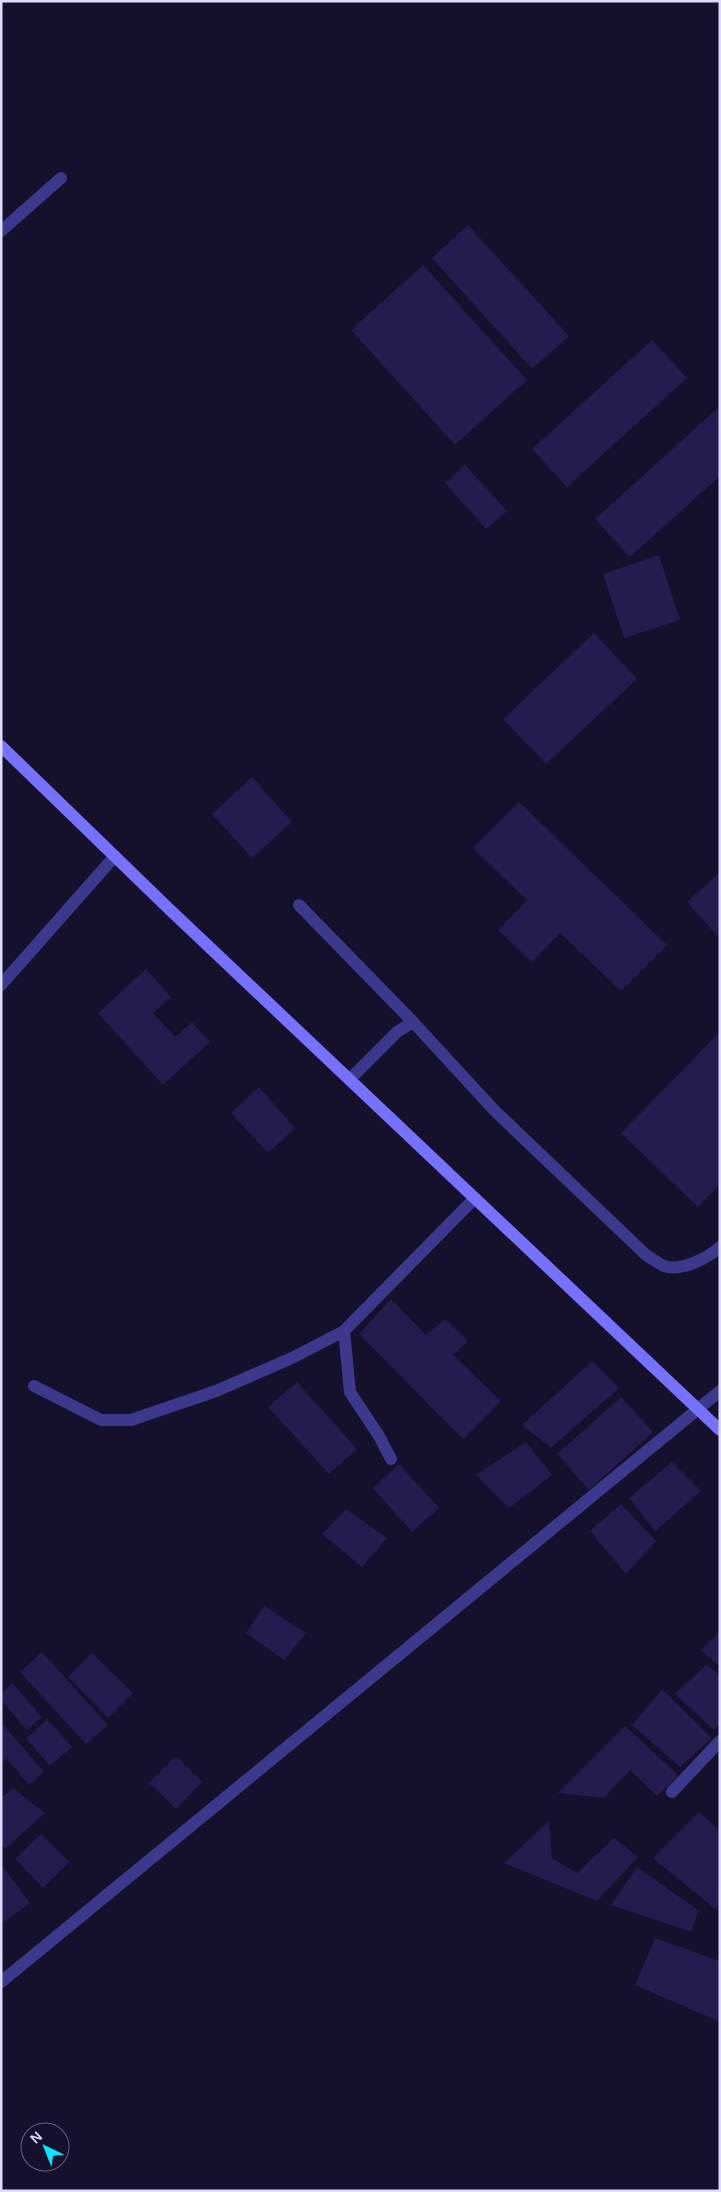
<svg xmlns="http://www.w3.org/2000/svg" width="721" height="2192" font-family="Helvetica,sans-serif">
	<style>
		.building { fill: #251b4e }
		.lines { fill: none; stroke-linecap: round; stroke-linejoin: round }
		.service { stroke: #3c398d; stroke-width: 12 }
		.minor { stroke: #3c398d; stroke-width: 12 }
		.secondary { stroke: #7672ff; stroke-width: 12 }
	</style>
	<rect width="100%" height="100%" fill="#15102c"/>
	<path class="building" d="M 468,225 L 569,336 L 532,369 L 432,258 Z
		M 423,265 L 527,380 L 455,445 L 351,330 Z
		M 652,340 L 687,378 L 567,487 L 532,449 Z
		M 720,406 L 720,476 L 630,557 L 595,519 Z
		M 465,465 L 507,511 L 486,529 L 445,483 Z
		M 659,555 L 680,620 L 624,638 L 603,574 Z
		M 594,633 L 637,679 L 546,764 L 503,719 Z
		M 252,777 L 292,822 L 252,858 L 212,814 Z
		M 519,802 L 667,945 L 621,991 L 560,933 L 532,962 L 498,930 L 527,900 L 473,848 Z
		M 720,872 L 720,939 L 687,902 Z
		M 146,969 L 171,997 L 153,1013 L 175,1037 L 192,1022 L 210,1042 L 163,1085 L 98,1013 Z
		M 720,1032 L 720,1184 L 698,1207 L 621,1133 Z
		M 259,1087 L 295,1128 L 268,1153 L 231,1113 Z
		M 391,1299 L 426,1335 L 445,1319 L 468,1341 L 453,1355 L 501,1401 L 463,1439 L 359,1334 Z
		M 592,1361 L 619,1388 L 551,1448 L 522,1425 Z
		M 297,1382 L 357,1449 L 329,1474 L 268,1407 Z
		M 621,1397 L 653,1432 L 589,1490 L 557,1454 Z
		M 526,1442 L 552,1475 L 509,1508 L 476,1475 Z
		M 672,1462 L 701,1491 L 655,1531 L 629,1498 Z
		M 399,1464 L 439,1508 L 412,1532 L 373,1488 Z
		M 621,1504 L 656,1541 L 626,1574 L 590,1531 Z
		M 346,1509 L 387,1538 L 362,1567 L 322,1534 Z
		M 264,1606 L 306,1633 L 284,1660 L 246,1633 Z
		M 720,1631 L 720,1667 L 701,1650 Z
		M 42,1652 L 108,1725 L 86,1744 L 20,1672 Z
		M 92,1653 L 133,1693 L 108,1718 L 68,1677 Z
		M 707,1664 L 720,1676 L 720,1724 L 714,1730 L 675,1694 Z
		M 12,1683 L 42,1717 L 27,1730 L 1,1700 L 1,1694 Z
		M 662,1689 L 712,1738 L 680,1767 L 632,1725 Z
		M 47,1719 L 72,1747 L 50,1766 L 26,1739 Z
		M 1,1722 L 44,1772 L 29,1785 L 7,1759 L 1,1763 Z
		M 625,1726 L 679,1776 L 657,1796 L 630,1770 L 604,1798 L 558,1793 Z
		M 176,1756 L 202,1782 L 176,1809 L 149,1783 Z
		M 13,1788 L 45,1813 L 5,1849 L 1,1844 L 1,1798 Z
		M 699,1812 L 720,1831 L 720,1904 L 715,1909 L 653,1858 Z
		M 549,1821 L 552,1858 L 577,1873 L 614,1838 L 638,1857 L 597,1901 L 504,1863 Z
		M 41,1834 L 69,1862 L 43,1888 L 15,1859 Z
		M 3,1867 L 30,1903 L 1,1924 L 1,1868 Z
		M 637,1867 L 698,1910 L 692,1932 L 611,1905 Z
		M 655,1938 L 720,1961 L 720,2022 L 635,1985 Z"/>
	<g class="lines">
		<path class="service" d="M 299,905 L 413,1022
			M 1,985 L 115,856
			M 350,1079 L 397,1032 L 413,1022 L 495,1111 L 646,1255 C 652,1259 658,1263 664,1266 C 682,1272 707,1258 720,1247"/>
		<path class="minor" d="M 1,231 L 61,178
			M 344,1331 L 350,1392 L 379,1436 L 391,1459
			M 34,1386 L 101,1420 L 131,1420 L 216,1391 L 292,1358 L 344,1331 L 475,1198
			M 672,1792 L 720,1741
			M 1,1982 L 720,1391"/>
		<path class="secondary" d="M 1,746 L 167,907 L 720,1430"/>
	</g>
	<rect width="721" height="2192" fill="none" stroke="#dfdbff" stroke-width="5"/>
	<g transform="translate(45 2147) rotate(317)"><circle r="24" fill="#15102c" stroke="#666180"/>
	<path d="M0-4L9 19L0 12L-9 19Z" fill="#07e5ff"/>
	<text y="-8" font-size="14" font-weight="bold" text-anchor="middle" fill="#dfdbff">N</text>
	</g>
</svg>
